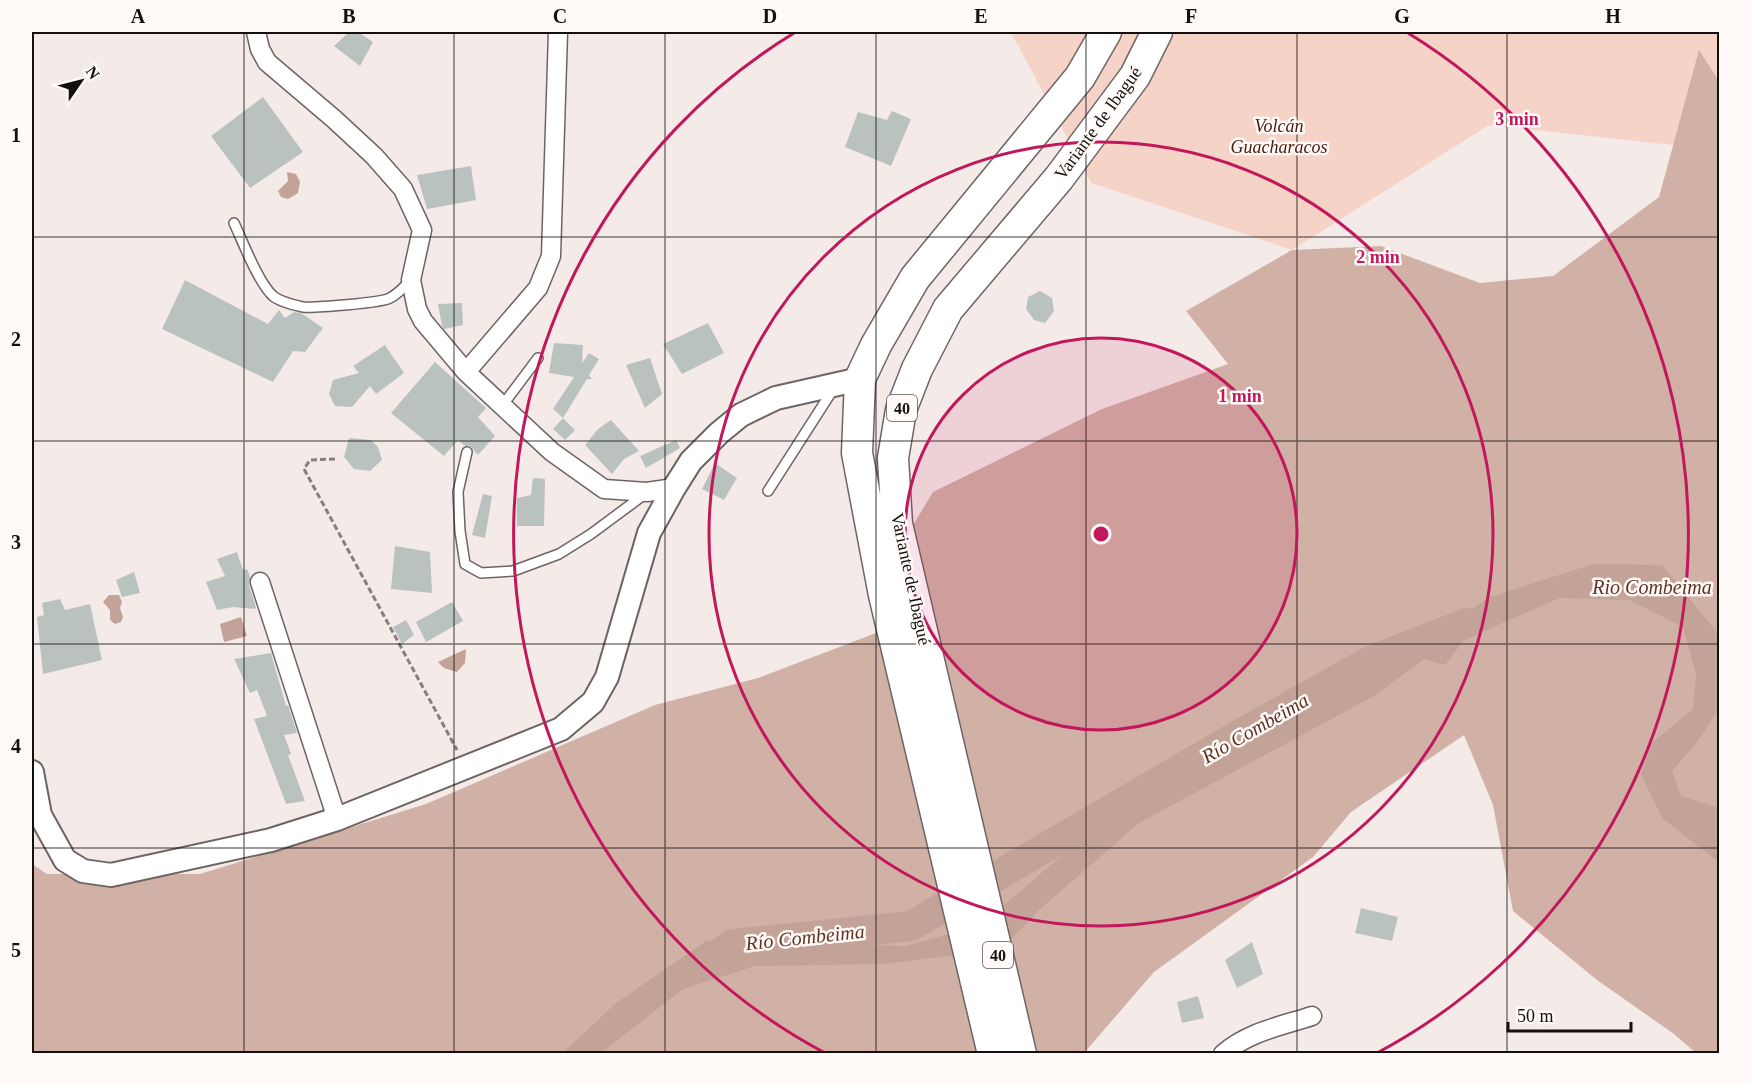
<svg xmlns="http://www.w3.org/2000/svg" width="1751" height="1085" font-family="Georgia,serif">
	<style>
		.green { fill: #f6d3c7 }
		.forest { fill: #d1b0a5 }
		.water { fill: #c3a297 }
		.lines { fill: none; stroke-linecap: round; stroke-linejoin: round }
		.river { stroke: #c3a297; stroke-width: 30 }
		.building { fill: #bac2bf }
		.service-casing { stroke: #6d6563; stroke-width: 12 }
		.minor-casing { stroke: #6d6563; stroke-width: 21 }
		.tertiary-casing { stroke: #6d6563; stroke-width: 26 }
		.trunk-casing { stroke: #6d6563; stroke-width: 33 }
		.path { stroke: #857f7d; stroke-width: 3; stroke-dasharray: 6 3; stroke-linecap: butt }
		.service { stroke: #fff; stroke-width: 9 }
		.minor { stroke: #fff; stroke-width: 18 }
		.tertiary { stroke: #fff; stroke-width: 22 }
		.trunk { stroke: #fff; stroke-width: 30 }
		.grid { fill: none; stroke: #13100f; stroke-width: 1.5; stroke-opacity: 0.55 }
		.ring { fill: none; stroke: #c2185b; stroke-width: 3 }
		.labels { text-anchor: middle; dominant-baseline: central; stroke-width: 5; stroke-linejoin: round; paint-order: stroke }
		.shield { fill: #fffaf8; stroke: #5a5655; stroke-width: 1.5 }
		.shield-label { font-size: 16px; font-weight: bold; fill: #13100f }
		.street-label { font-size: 18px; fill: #13100f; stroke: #fffaf8 }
		.park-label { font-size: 18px; font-style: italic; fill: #471b0c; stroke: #fffaf8 }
		.water-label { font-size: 20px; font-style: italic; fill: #603222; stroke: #fffaf8 }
		.centre { fill: #c2185b; stroke: #fffaf8; stroke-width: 3 }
		.ring-label { font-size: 18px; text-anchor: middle; font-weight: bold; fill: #c2185b; stroke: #fffaf8; stroke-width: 5; stroke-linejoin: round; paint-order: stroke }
		.neatline { fill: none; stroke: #13100f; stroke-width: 2 }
		.grid-label { font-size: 20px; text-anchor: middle; font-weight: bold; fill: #13100f }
	</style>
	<rect width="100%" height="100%" fill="#f4ebe9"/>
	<path class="green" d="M 1011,32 L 1719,32 L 1719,150 L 1489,125 L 1292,250 L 1091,183 Z"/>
	<path class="forest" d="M 1699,50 L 1719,81 L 1719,1053 L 1696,1053 L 1674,1034 L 1597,980 L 1513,911 L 1493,805 L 1464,735 L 1351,812 L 1313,857 L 1154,972 L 1084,1053 L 32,1053 L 32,864 L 47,874 L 200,874 L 426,804 L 655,705 L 758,678 L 897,625 L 891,562 L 933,492 L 1102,409 L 1228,364 L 1186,311 L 1292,250 L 1381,246 L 1480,283 L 1553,276 L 1659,197 Z"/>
	<path class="water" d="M 287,172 L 296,174 L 300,182 L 298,193 L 288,199 L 281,197 L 278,191 L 288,181 Z
		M 1593,564 L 1662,565 L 1719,635 L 1719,709 L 1698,741 L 1672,771 L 1681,796 L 1719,808 L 1719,862 L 1662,818 L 1641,774 L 1653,742 L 1693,709 L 1696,674 L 1683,627 L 1629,600 L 1560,598 L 1465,639 L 1445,665 L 1424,659 L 1374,696 L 1139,823 L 1039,910 L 1002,949 L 885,964 L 755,966 L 683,989 L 601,1053 L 562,1054 L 615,1004 L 706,941 L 906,946 L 981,925 L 1067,851 L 1176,784 L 1292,721 L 1390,664 L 1488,598 Z
		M 109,595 L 119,595 L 122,602 L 120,608 L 123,617 L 121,622 L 115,624 L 110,620 L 110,610 L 103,602 Z
		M 241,617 L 247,636 L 224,642 L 220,624 Z
		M 466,649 L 465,663 L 457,672 L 444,668 L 438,662 Z"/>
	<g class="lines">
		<path class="river" d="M 718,954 L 733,944 L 911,926 L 1235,737 L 1372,660 L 1467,623"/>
	</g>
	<path class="building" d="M 349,32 L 358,32 L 373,42 L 360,66 L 334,46 Z
		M 263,97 L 303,152 L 250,188 L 211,136 Z
		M 892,111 L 911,119 L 891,166 L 845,147 L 858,112 L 887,120 Z
		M 471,166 L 476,200 L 427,209 L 417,175 Z
		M 185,280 L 268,324 L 279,310 L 285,318 L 294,312 L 301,313 L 323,328 L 305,352 L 293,351 L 273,382 L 162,329 Z
		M 1040,291 L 1052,298 L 1054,311 L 1045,323 L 1034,320 L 1026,309 L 1028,297 Z
		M 462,303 L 463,325 L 444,329 L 442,326 L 438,304 Z
		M 708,323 L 724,353 L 682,374 L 663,344 Z
		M 554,343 L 583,345 L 582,363 L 589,353 L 599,359 L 589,375 L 592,379 L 587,379 L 563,418 L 553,409 L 574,377 L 549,373 Z
		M 385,345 L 404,373 L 376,394 L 370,386 L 352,407 L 335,406 L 329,394 L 333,380 L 359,373 L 353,366 Z
		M 650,358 L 662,394 L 645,408 L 626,365 Z
		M 435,362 L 486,408 L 478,417 L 495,436 L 478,455 L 471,447 L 465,446 L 458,440 L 444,456 L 391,413 Z
		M 563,418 L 575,430 L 565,440 L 553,429 Z
		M 611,420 L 639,451 L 624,459 L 612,474 L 585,445 L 598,429 Z
		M 349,438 L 371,440 L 378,447 L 382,460 L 370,471 L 354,469 L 344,457 Z
		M 676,440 L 680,448 L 646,468 L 640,456 Z
		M 715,463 L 737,478 L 724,500 L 702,489 Z
		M 533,478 L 545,479 L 544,526 L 517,526 L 517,498 L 531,495 Z
		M 483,494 L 492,496 L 485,538 L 472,535 Z
		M 395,546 L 430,552 L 432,593 L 391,589 Z
		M 237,552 L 243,570 L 247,569 L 250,577 L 249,585 L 256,607 L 255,609 L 233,607 L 217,610 L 206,582 L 225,576 L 217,559 Z
		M 134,572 L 140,593 L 122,597 L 116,580 Z
		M 60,599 L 65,610 L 90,604 L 102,660 L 43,674 L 37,617 L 44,615 L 42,603 Z
		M 452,602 L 463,621 L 426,642 L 416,622 Z
		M 406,620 L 414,635 L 402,644 L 393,627 Z
		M 271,653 L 286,706 L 288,705 L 297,733 L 284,735 L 291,754 L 288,755 L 305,801 L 286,804 L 254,719 L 267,716 L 257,690 L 250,693 L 234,659 Z
		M 1361,908 L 1398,917 L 1392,941 L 1355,933 Z
		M 1252,942 L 1263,974 L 1237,988 L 1225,960 Z
		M 1198,996 L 1204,1018 L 1182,1023 L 1177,1002 Z"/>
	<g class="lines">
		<g class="service-casing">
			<path id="service" d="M 234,223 C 243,242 258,282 273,296 C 280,302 294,305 303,307 C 314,308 381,303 390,298 C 398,294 405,286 411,280
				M 502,406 L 538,358
				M 467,452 L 458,492 L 460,531 L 465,564 L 481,573 L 513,571 L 559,554 L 591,534 L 645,494
				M 768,491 L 834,388"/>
		</g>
		<g class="minor-casing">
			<path id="minor" d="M 256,32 L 260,49 L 267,62 L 334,119 L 374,156 L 403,189 L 422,230 L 411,280 L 417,309 L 423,321 L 466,372 L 552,452 L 604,489 L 647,492 L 674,488
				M 466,372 L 538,288 L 551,256 L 558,32
				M 260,582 L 337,819
				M 1223,1054 C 1248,1032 1281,1026 1312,1016"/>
		</g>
		<g class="tertiary-casing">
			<path id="tertiary" d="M 32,772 L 40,815 L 65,860 L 83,871 L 111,875 L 271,840 L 337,819 L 561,729 L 593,702 L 607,677 L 649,533 L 674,488 L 691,461 L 719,433 L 741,415 L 776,398 L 860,379"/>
		</g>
		<g class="trunk-casing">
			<path id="trunk" d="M 993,1054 L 884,595 L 857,453 L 860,379 L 876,345 L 915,278 L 1080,77 L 1106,32
				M 1021,1054 L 897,524 L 893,458 L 901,410 L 917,369 L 948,309 L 1059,178 L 1135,76 L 1157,32"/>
		</g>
		<path class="path" d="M 335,459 L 310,460 L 304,469 L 457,750"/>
		<use href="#service" class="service"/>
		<use href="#minor" class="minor"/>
		<use href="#tertiary" class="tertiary"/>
		<use href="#trunk" class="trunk"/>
	</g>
	<path class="grid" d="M 244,32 L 244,1054M 454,32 L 454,1054M 665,32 L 665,1054M 876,32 L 876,1054M 1086,32 L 1086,1054M 1297,32 L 1297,1054M 1507,32 L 1507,1054M 32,237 L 1720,237M 32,441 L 1720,441M 32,644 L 1720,644M 32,848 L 1720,848"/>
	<circle cx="1101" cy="534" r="196" fill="#c2185b" fill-opacity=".12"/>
	<g class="ring">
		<circle cx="1101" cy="534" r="196"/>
		<circle cx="1101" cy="534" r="392"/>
		<path d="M825 1053A588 588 0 0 1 794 33M1408 33A588 588 0 0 1 1377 1053"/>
	</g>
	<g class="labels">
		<g class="shield">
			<rect x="887" y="395" width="30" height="26" rx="4.5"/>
			<rect x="983" y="942" width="30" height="26" rx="4.5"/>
		</g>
		<g class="shield-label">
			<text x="902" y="408">40</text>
			<text x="998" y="955">40</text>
		</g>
		<g class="street-label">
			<text transform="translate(1098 123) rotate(-54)">Variante de Ibagué</text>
			<text transform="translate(911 579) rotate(78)">Variante de Ibagué</text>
		</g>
		<g class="park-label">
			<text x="1279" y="126">Volcán<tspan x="1279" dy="21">Guacharacos</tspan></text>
		</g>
		<g class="water-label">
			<text x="1652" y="587">Rio Combeima</text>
			<text transform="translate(1255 728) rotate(-30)">Río Combeima</text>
			<text transform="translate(805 937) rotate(-6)">Río Combeima</text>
		</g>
	</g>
	<circle cx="1101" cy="534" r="9" class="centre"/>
	<g class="ring-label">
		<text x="1517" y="125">3 min</text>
		<text x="1378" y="263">2 min</text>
		<text x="1240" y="402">1 min</text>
	</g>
	<rect width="1751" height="1085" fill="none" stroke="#fffaf8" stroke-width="66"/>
	<g transform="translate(81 81) rotate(55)" stroke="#fffaf8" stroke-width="4.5" paint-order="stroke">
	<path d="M0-4.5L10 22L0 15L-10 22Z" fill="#13100f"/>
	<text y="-9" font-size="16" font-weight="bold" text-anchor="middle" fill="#13100f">N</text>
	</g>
	<path d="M1508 1022v9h123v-9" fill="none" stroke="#13100f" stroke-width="3"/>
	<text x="1517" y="1022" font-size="18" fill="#13100f" stroke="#fffaf8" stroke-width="4.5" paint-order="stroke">50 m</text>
	<rect x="33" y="33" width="1685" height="1019" class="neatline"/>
	<g class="grid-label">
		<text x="138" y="23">A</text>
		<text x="349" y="23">B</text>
		<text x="560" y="23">C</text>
		<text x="770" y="23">D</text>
		<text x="981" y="23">E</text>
		<text x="1191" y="23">F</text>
		<text x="1402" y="23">G</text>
		<text x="1613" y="23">H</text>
		<text x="16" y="142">1</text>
		<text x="16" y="346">2</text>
		<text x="16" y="549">3</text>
		<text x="16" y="753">4</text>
		<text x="16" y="957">5</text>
	</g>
</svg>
